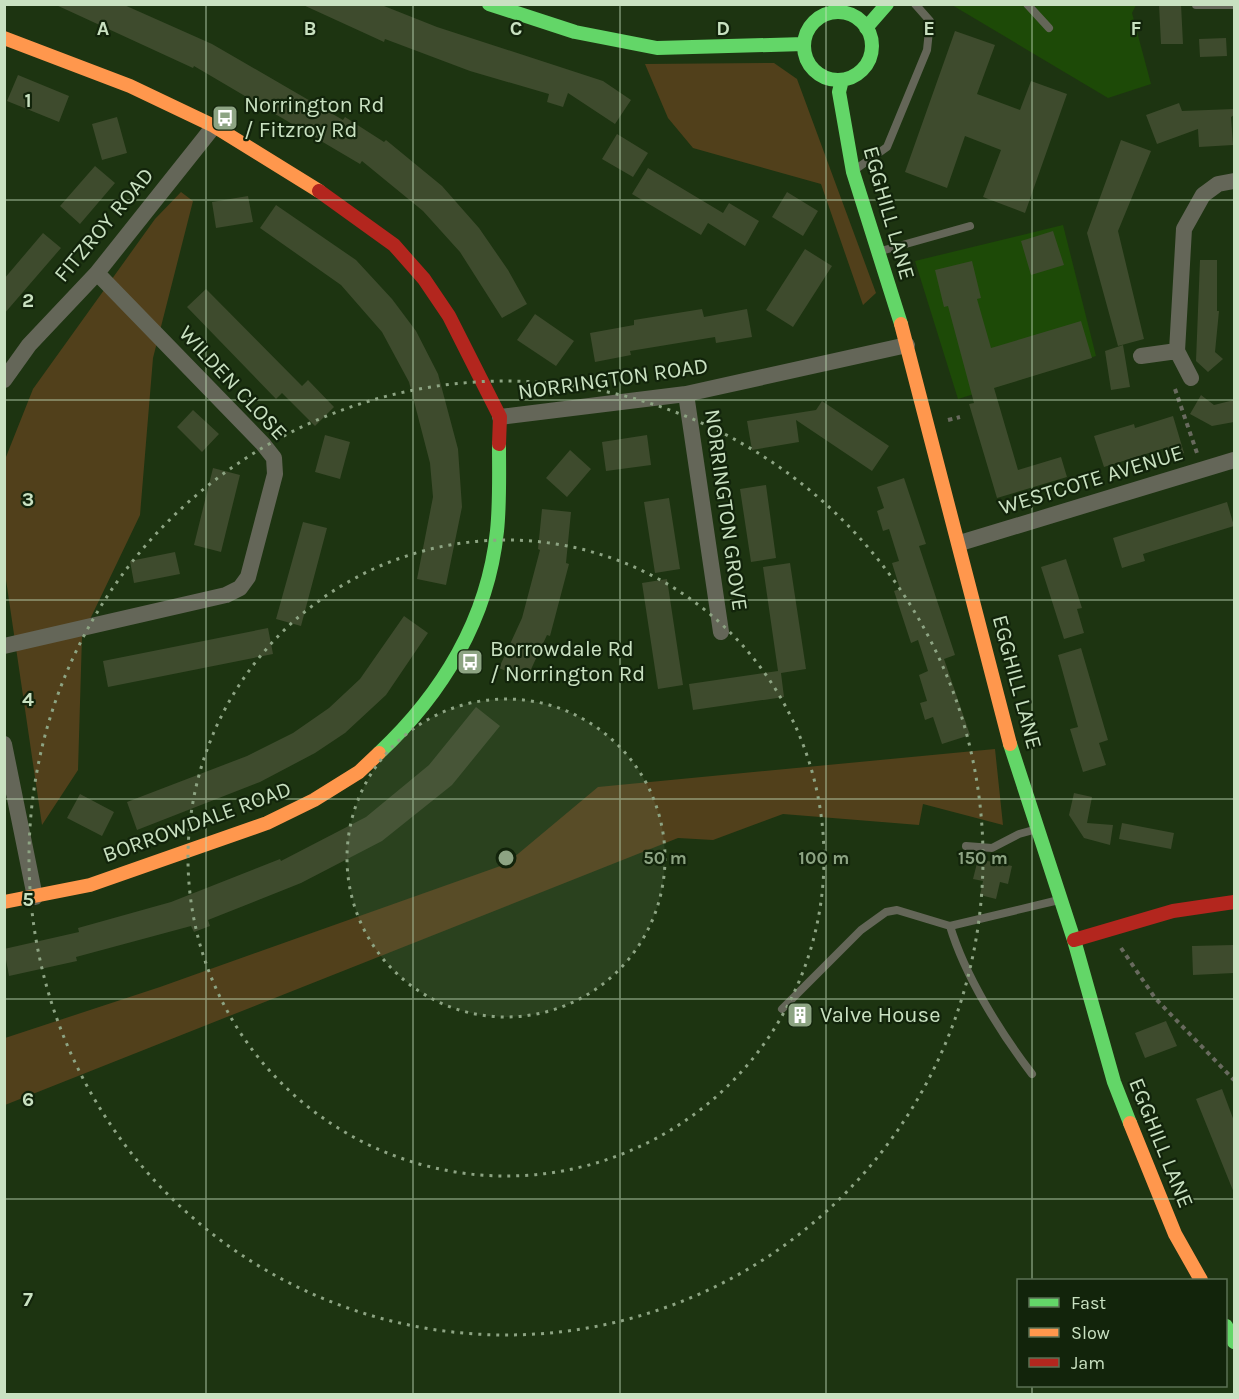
<svg xmlns="http://www.w3.org/2000/svg" width="1239" height="1399" font-family="Karla,sans-serif">
	<style>
		.built { fill: #1d4a07 }
		.green { fill: #51401b }
		.building { fill: #3e4b2d }
		.lines { fill: none; stroke-linecap: round; stroke-linejoin: round }
		.path { stroke: #686a5e; stroke-width: 4; stroke-dasharray: 4.5 4.5; stroke-linecap: butt }
		.lane { stroke: #646658; stroke-width: 8 }
		.street { stroke: #646658; stroke-width: 16 }
		.fast { stroke: #63d668; stroke-width: 14 }
		.slow { stroke: #ff974d; stroke-width: 14 }
		.jam { stroke: #b3261e; stroke-width: 14 }
		.grid { fill: none; stroke: #c9e1c1; stroke-width: 1.5; stroke-opacity: 0.55 }
		.ring { fill: none; stroke: #8da483; stroke-width: 3; stroke-dasharray: 3 6 }
		.labels { text-anchor: middle; dominant-baseline: central; stroke-width: 4.5; stroke-linejoin: round; paint-order: stroke }
		.poi-label { font-size: 22px; fill: #c9e1c1; stroke: #12240b; text-anchor: start }
		.street-label { font-size: 22px; fill: #c9e1c1; stroke: #12240b }
		.grid-label { font-size: 20px; text-anchor: middle; font-weight: bold; fill: #c9e1c1; stroke: #12240b; stroke-width: 4.5; stroke-linejoin: round; paint-order: stroke }
		.centre { fill: #8da483; stroke: #12240b; stroke-width: 3 }
		.ring-label { font-size: 18px; text-anchor: middle; font-weight: bold; fill: #8da483; stroke: #12240b; stroke-width: 4.5; stroke-linejoin: round; paint-order: stroke }
	</style>
	<rect width="100%" height="100%" fill="#1d3411"/>
	<path class="built" d="M 952,5 L 1136,5 L 1132,13 L 1151,84 L 1108,98 Z
		M 1063,225 L 1096,356 L 958,399 L 915,261 Z"/>
	<path class="green" d="M 774,63 L 797,79 L 876,293 L 863,305 L 821,184 L 693,148 L 668,118 L 645,64 Z
		M 181,192 L 193,201 L 153,358 L 140,515 L 82,636 L 78,770 L 42,825 L 5,573 L 4,462 L 33,389 L 155,219 Z
		M 995,749 L 1003,825 L 923,804 L 919,825 L 783,814 L 713,840 L 678,838 L 5,1105 L 5,1038 L 160,987 L 506,864 L 598,787 Z"/>
	<path class="building" d="M 54,4 L 122,4 L 212,44 L 343,120 L 345,117 L 384,142 L 386,140 L 442,186 L 479,228 L 508,270 L 527,304 L 502,318 L 460,252 L 423,211 L 362,161 L 360,164 L 194,66 L 193,68 Z
		M 301,4 L 379,4 L 437,27 L 603,81 L 631,100 L 615,124 L 568,93 L 563,107 L 547,102 L 549,94 L 470,71 L 385,39 L 384,42 Z
		M 1159,4 L 1181,4 L 1183,44 L 1161,44 Z
		M 955,31 L 995,45 L 977,94 L 1020,110 L 1031,81 L 1067,94 L 1025,213 L 983,197 L 1001,150 L 965,136 L 947,188 L 905,172 Z
		M 1226,38 L 1227,56 L 1200,57 L 1199,39 Z
		M 18,75 L 69,96 L 59,122 L 7,101 Z
		M 1179,103 L 1182,111 L 1234,109 L 1234,115 L 1231,117 L 1233,145 L 1199,147 L 1198,129 L 1157,144 L 1146,115 Z
		M 117,117 L 127,153 L 102,160 L 92,124 Z
		M 617,134 L 648,153 L 633,177 L 602,159 Z
		M 1121,140 L 1151,151 L 1118,231 L 1144,339 L 1118,346 L 1087,233 Z
		M 95,166 L 115,183 L 80,224 L 60,206 Z
		M 648,168 L 723,213 L 729,203 L 759,221 L 745,246 L 708,223 L 701,235 L 632,194 Z
		M 787,192 L 818,211 L 803,236 L 772,217 Z
		M 248,196 L 253,222 L 216,228 L 212,202 Z
		M 276,205 L 356,260 L 392,299 L 416,331 L 438,374 L 458,449 L 462,507 L 446,585 L 417,579 L 433,497 L 430,463 L 409,382 L 382,332 L 341,285 L 260,228 Z
		M 1053,231 L 1064,265 L 1031,275 L 1021,241 Z
		M 43,233 L 61,248 L 4,314 L 4,279 Z
		M 805,249 L 832,266 L 793,327 L 766,310 Z
		M 1200,260 L 1217,260 L 1217,311 L 1219,311 L 1215,352 L 1223,359 L 1208,372 L 1196,361 Z
		M 972,261 L 981,298 L 977,299 L 991,348 L 1081,321 L 1092,358 L 994,388 L 1018,470 L 1061,457 L 1067,477 L 997,498 L 969,404 L 974,403 L 948,306 L 944,307 L 935,270 Z
		M 206,289 L 302,386 L 308,380 L 334,407 L 315,426 L 282,393 L 276,399 L 187,307 Z
		M 702,309 L 704,317 L 747,309 L 752,337 L 716,343 L 715,337 L 630,351 L 631,355 L 595,362 L 590,333 L 634,325 L 634,320 Z
		M 535,314 L 574,341 L 556,366 L 517,340 Z
		M 1123,345 L 1130,387 L 1111,390 L 1105,351 Z
		M 1201,395 L 1214,405 L 1234,400 L 1234,422 L 1212,426 L 1190,414 Z
		M 822,401 L 889,446 L 872,471 L 796,420 L 799,442 L 752,450 L 747,421 L 816,410 Z
		M 193,410 L 219,434 L 202,452 L 177,427 Z
		M 1173,416 L 1184,453 L 1168,458 L 1165,448 L 1104,467 L 1094,436 L 1134,424 L 1135,428 Z
		M 325,435 L 350,442 L 340,479 L 315,472 Z
		M 647,435 L 651,465 L 606,471 L 602,442 Z
		M 570,450 L 591,469 L 567,497 L 546,478 Z
		M 213,468 L 240,475 L 221,552 L 194,545 Z
		M 904,478 L 926,544 L 919,546 L 955,655 L 944,659 L 970,735 L 942,744 L 933,717 L 925,720 L 920,703 L 927,701 L 919,675 L 928,671 L 918,640 L 911,643 L 894,591 L 900,589 L 892,563 L 899,561 L 889,529 L 883,531 L 877,511 L 884,508 L 877,487 Z
		M 766,485 L 776,558 L 751,562 L 740,489 Z
		M 669,498 L 680,569 L 655,573 L 644,502 Z
		M 1227,502 L 1234,526 L 1143,554 L 1145,561 L 1122,568 L 1113,538 Z
		M 542,509 L 571,512 L 566,563 L 569,564 L 550,636 L 547,635 L 526,680 L 499,668 L 522,618 L 540,550 L 538,549 Z
		M 303,522 L 327,528 L 301,626 L 276,619 Z
		M 175,552 L 180,574 L 134,583 L 130,561 Z
		M 1066,559 L 1082,608 L 1077,609 L 1084,633 L 1064,639 L 1041,567 Z
		M 790,563 L 806,669 L 781,673 L 784,697 L 693,710 L 689,684 L 778,671 L 763,567 Z
		M 667,579 L 683,685 L 658,689 L 642,583 Z
		M 404,616 L 428,633 L 386,695 L 345,733 L 315,753 L 260,782 L 137,830 L 127,802 L 247,756 L 293,733 L 329,708 L 360,679 Z
		M 268,628 L 273,654 L 108,687 L 103,661 Z
		M 1081,648 L 1108,740 L 1099,743 L 1106,765 L 1083,772 L 1070,729 L 1078,727 L 1058,655 Z
		M 476,707 L 500,726 L 452,785 L 382,841 L 301,883 L 208,920 L 210,926 L 194,932 L 191,926 L 76,957 L 77,961 L 9,976 L 4,949 L 79,932 L 78,928 L 171,902 L 280,859 L 281,861 L 366,817 L 429,765 Z
		M 1074,793 L 1092,797 L 1087,823 L 1113,825 L 1110,845 L 1084,838 L 1069,815 Z
		M 80,794 L 114,812 L 102,836 L 67,818 Z
		M 1122,823 L 1174,833 L 1171,849 L 1119,839 Z
		M 978,859 L 1012,866 L 1008,884 L 1000,882 L 996,899 L 980,895 L 983,881 L 973,879 Z
		M 1234,945 L 1234,973 L 1193,975 L 1192,946 Z
		M 1166,1021 L 1177,1046 L 1145,1058 L 1135,1033 Z
		M 1222,1089 L 1234,1121 L 1234,1193 L 1196,1099 Z"/>
	<g class="lines">
		<path class="path" d="M 1175,389 L 1197,453
			M 948,420 L 960,417
			M 1121,948 L 1155,998 L 1234,1080"/>
		<path class="lane" d="M 1027,4 L 1049,28
			M 1196,5 L 1234,5
			M 856,169 L 887,147 L 927,50 L 930,21 L 915,4
			M 881,251 L 970,226
			M 966,846 L 992,848 L 1019,834 L 1037,829
			M 950,926 C 965,976 1000,1032 1032,1074
			M 782,1009 L 861,930 L 886,912 L 897,910 L 950,926 L 1059,900"/>
		<path class="street" d="M 1141,356 L 1177,351
			M 1191,378 L 1177,351 L 1184,229 L 1203,195 L 1218,184 L 1234,181
			M 4,380 L 29,345 L 97,273 L 214,126
			M 686,394 L 721,632
			M 500,417 L 686,394 L 907,345
			M 960,543 L 1234,460
			M 4,646 L 226,595 L 240,588 L 248,577 L 275,474 L 274,458 L 263,444 L 97,273
			M 4,744 L 35,897"/>
		<path class="fast" d="M 489,4 L 575,32 L 657,48 L 804,44
			M804 46a34 34 0 1 1 68 0a34 34 0 1 1-68 0Z
			M 866,28 L 887,4
			M 842,80 L 839,92 L 853,172 L 901,324
			M 1010,744 L 1074,940 L 1114,1082 L 1130,1123
			M 379,753 C 442,694 488,619 497,531 C 500,503 499,473 499,444
			M 1226,1326 L 1234,1342"/>
		<path class="slow" d="M 4,38 L 130,86 L 214,126 L 319,191
			M 901,324 L 1010,744
			M 4,902 L 90,885 L 267,823 L 314,800 L 359,772 L 379,753
			M 1130,1123 L 1175,1234 L 1201,1280"/>
		<path class="jam" d="M 319,191 L 394,245 L 424,279 L 449,316 L 500,417 L 499,444
			M 1074,940 L 1173,911 L 1234,902"/>
	</g>
	<path class="grid" d="M 206,4 L 206,1394M 413,4 L 413,1394M 620,4 L 620,1394M 826,4 L 826,1394M 1032,4 L 1032,1280M 4,200 L 1234,200M 4,400 L 1234,400M 4,600 L 1234,600M 4,799 L 1234,799M 4,999 L 1234,999M 4,1199 L 1234,1199M 1032,1386 L 1032,1394"/>
	<circle cx="506" cy="858" r="159" fill="#8da483" fill-opacity=".12"/>
	<g class="ring">
		<circle cx="506" cy="858" r="159"/>
		<circle cx="506" cy="858" r="318"/>
		<circle cx="506" cy="858" r="477"/>
	</g>
	<defs>
		<g id="bus-square" transform="scale(1.35)"><rect x="-9" y="-9" width="18" height="18" rx="4" fill="#8da483" stroke="#12240b"/><path d="M-5-6H5V4H4V6H2V4H-2V6H-4V4H-5ZM-3.5-4V0h7V-4ZM-3.5 1.2v1.5H-2V1.2ZM2 1.2v1.5H3.5V1.2Z" fill="#fff"/></g>
		<g id="building-square" transform="scale(1.35)"><rect x="-9" y="-9" width="18" height="18" rx="4" fill="#8da483" stroke="#12240b"/><path d="M-4-6H4V6H1V3H-1V6H-4ZM-2.5-4.3h1.7v1.8h-1.7ZM.8-4.3h1.7v1.8H.8ZM-2.5-1h1.7V.8h-1.7ZM.8-1h1.7V.8H.8Z" fill="#fff"/></g>
	</defs>
	<g fill-rule="evenodd">
		<use href="#bus-square" x="225" y="118"/>
		<use href="#bus-square" x="470" y="662"/>
		<use href="#building-square" x="800" y="1015"/>
	</g>
	<g class="labels">
		<g class="poi-label">
			<text x="244" y="105">Norrington Rd<tspan x="244" dy="25">/ Fitzroy Rd</tspan></text>
			<text x="490" y="649">Borrowdale Rd<tspan x="490" dy="25">/ Norrington Rd</tspan></text>
			<text x="820" y="1015">Valve House</text>
		</g>
		<g class="street-label">
			<text transform="translate(889 213) rotate(74)">EGGHILL LANE</text>
			<text transform="translate(104 225) rotate(-50)">FITZROY ROAD</text>
			<text transform="translate(613 379) rotate(-8)">NORRINGTON ROAD</text>
			<text transform="translate(233 383) rotate(47)">WILDEN CLOSE</text>
			<text transform="translate(1091 480) rotate(-17)">WESTCOTE AVENUE</text>
			<text transform="translate(726 510) rotate(82)">NORRINGTON GROVE</text>
			<text transform="translate(1017 682) rotate(75)">EGGHILL LANE</text>
			<text transform="translate(197 822) rotate(-20)">BORROWDALE ROAD</text>
			<text transform="translate(1161 1143) rotate(68)">EGGHILL LANE</text>
		</g>
	</g>
	<g class="grid-label">
		<text x="103" y="35">A</text>
		<text x="310" y="35">B</text>
		<text x="516" y="35">C</text>
		<text x="723" y="35">D</text>
		<text x="929" y="35">E</text>
		<text x="1136" y="35">F</text>
		<text x="28" y="107">1</text>
		<text x="28" y="307">2</text>
		<text x="28" y="506">3</text>
		<text x="28" y="706">4</text>
		<text x="28" y="906">5</text>
		<text x="28" y="1106">6</text>
		<text x="28" y="1306">7</text>
	</g>
	<circle cx="506" cy="858" r="9" class="centre"/>
	<g class="ring-label">
		<text x="665" y="864">50 m</text>
		<text x="824" y="864">100 m</text>
		<text x="983" y="864">150 m</text>
	</g>
	<rect width="1239" height="1399" fill="none" stroke="#c9e1c1" stroke-width="12"/>
	<rect x="1017" y="1279" width="210" height="108" fill="#12240b" stroke="#5b7054" stroke-width="1.5"/>
	<rect x="1029" y="1298" width="30" height="9" fill="#63d668" stroke="#5b7054" stroke-width="1.5"/>
	<text x="1071" y="1309" font-size="18" fill="#c9e1c1">Fast</text>
	<rect x="1029" y="1328" width="30" height="9" fill="#ff974d" stroke="#5b7054" stroke-width="1.5"/>
	<text x="1071" y="1339" font-size="18" fill="#c9e1c1">Slow</text>
	<rect x="1029" y="1358" width="30" height="9" fill="#b3261e" stroke="#5b7054" stroke-width="1.5"/>
	<text x="1071" y="1369" font-size="18" fill="#c9e1c1">Jam</text>
</svg>
